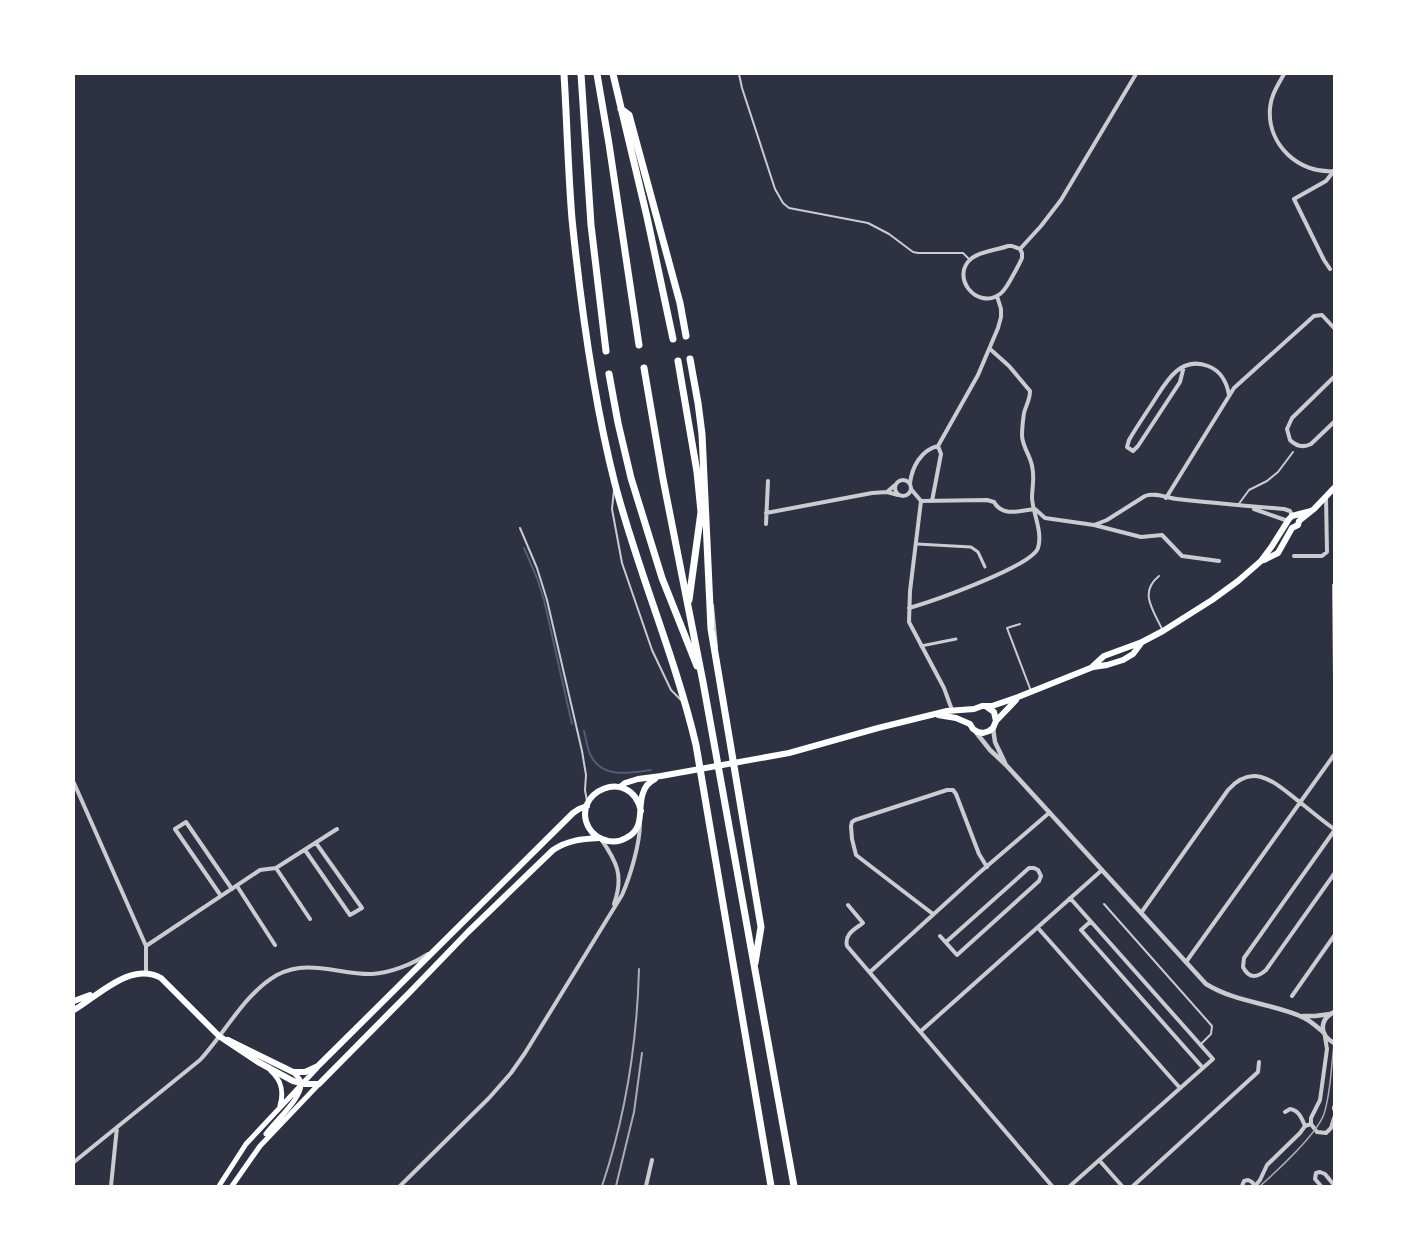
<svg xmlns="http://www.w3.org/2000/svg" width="1408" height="1260" font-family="Mulish,sans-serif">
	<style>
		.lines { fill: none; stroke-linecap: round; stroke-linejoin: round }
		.stream { stroke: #4f5d75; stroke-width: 2 }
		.service { stroke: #caccd0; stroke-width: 2 }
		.pedestrian { stroke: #caccd0; stroke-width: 3 }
		.minor { stroke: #caccd0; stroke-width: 4 }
		.tertiary { stroke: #caccd0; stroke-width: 4.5 }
		.secondary { stroke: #fff; stroke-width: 5 }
		.primary { stroke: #fff; stroke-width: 6 }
		.motorway { stroke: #fff; stroke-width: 7 }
		.tram { stroke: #abadb3; stroke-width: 1.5 }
		.rail { stroke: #abadb3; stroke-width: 2 }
	</style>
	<rect width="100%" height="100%" fill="#2d3142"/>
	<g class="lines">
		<path class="stream" d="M 524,548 L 537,578 L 544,600 L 572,724
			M 584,731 C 586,738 587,747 590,754 C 601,779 629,773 651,770"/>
		<path class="service" d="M 739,74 L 742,88 L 775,189 L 783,203 L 789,208 L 868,223 L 889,234 L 913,252 L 918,253 L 963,253 L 970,260
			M 614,490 L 612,509 L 622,563 L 652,650 L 671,690 L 681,700
			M 1238,505 L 1249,490 L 1267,481 L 1278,472 L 1293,452
			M 520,528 L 537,568 L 547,600 L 582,751 L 586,775 L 585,790 L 587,801
			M 1159,576 C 1138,593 1154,611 1163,631
			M 1333,585 L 1334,680
			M 713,605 L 717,647
			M 1020,624 L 1007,628 L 1031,691
			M 1104,904 L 1212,1026 L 1211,1034 L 1201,1044"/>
		<path class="pedestrian" d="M 917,544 L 971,547 L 978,552 L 985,567
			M 921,646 L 956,639"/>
		<path class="minor" d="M 1284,74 C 1278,85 1271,95 1270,108 C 1267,145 1299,174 1334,171
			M 1008,246 L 1012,246 L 1020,249 L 1022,253 L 1022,258 C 1019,265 1015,272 1011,279 C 1008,284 1005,290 1000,294 C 977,311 949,276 972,258 C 982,251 997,250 1008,246 Z
			M 1020,249 L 1041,226 L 1061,200 L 1136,74
			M 1330,269 L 1324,260 L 1294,199 L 1326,181 L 1333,172
			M 1184,366 L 1180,382 L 1138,446 L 1133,451 L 1127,447 L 1129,440 C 1136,428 1144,416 1152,404 C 1165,384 1179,355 1208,366 C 1221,371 1227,383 1229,395
			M 1334,377 L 1292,418 L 1287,429 L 1290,440 C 1296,446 1303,448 1311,444 L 1334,422
			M895 488a8 8 0 1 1 16 0a8 8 0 1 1-16 0Z
			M 910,483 C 912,467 921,450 938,446 L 978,375 L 998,328 L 1001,317 L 1001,309 L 997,296
			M 895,485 L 887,492 L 898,495
			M 911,489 L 921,501 L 987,500 L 994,502 C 1002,517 1020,511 1034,509
			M 1166,498 L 1234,388 L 1314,316 L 1322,315 L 1334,328
			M 921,501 L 910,591 L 909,622 L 944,688 L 952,710
			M 932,501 L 941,454 L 938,446
			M 1035,509 L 1045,518 L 1094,525 L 1141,537 L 1162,535 L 1182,556 L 1219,561
			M 1254,509 L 1288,521
			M 766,513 L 872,493 L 887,492
			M 766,524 L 768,481
			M 1094,525 L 1107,520 L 1145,496 C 1155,492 1167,498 1177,499 C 1213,503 1249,506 1284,509 L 1290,511 L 1292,516
			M 1294,556 L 1322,556 L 1327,552 L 1326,497
			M 909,608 C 930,602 1031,567 1038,548 C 1043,532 1033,514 1032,498 C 1032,487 1035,478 1032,466 C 1030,455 1023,448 1022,436 C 1022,429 1023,420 1024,413 C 1026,405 1030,400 1030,391 L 1009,366 L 990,349
			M 74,783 L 146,946 L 146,973
			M 1334,831 L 1244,958 L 1243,967 C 1249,979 1257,978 1266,970 L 1334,874
			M 601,839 C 617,862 624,876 614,904
			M 305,850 L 350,915 L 362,908 L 316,843
			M 276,868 L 310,919
			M 237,886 L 275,945
			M 221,896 L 175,829 L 186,822 L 232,889
			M 848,905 L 863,923 C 855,929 844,934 847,946 L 1052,1186
			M 1141,913 L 1228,790 C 1255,760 1277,785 1301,803 C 1312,812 1323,821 1334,829
			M 933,914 L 856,855 L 852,839 L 851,826 L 852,822 L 855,820 L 947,790 L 953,790 L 956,794 L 979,854 L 987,867
			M 1090,922 L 1081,930 L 1203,1068
			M 1038,928 L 1180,1088
			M 940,936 L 957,955 L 1039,881 L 1041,876 L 1038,870 L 1034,868 L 1029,868 L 946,942
			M 146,946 L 260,870 L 276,868 L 337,829
			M 1186,962 L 1334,755
			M 870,972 L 979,873 L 1049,813
			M 1292,996 L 1334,936
			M 921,1031 L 1102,870
			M 1325,1037 L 1327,1049 L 1320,1100 L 1311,1118 L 1311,1124 L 1317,1132 L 1326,1133 L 1331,1128 L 1334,1118
			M 1334,1107 L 1334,1109
			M 1285,1112 L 1290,1109 C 1299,1110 1302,1119 1305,1126
			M 1099,1160 L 1122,1186
			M 74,1162 L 200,1060 C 225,1033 245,993 277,975 C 308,958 340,975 372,974 C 390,973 413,964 428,954
			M 111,1186 L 117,1127
			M 400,1186 L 489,1098 L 511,1073 L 525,1053 L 622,895 C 630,877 640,844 640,823
			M 646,1186 L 652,1160
			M 1070,1186 L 1213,1059 L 1070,898
			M 1133,1186 L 1258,1072 L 1259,1062
			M 1242,1186 L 1244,1181 L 1248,1180 L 1252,1182 L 1255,1186
			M 1255,1186 L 1260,1180 L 1267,1165 L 1300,1133 L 1305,1126 L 1311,1124
			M 1321,1186 L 1315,1179 L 1316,1173 L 1320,1172 L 1325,1174 L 1334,1185"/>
		<path class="tertiary" d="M 993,728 L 995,742 L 1005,763
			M 975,731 L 990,750 L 1006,765 L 1206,984 C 1235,1002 1269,1003 1300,1016 C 1309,1019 1316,1026 1323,1032
			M 1334,1012 C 1319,1020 1319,1035 1334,1043
			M 1303,1016 L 1315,1016 L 1330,1014"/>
		<path class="secondary" d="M 271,1071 C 282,1081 284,1092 280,1106
			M 266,1134 C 275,1121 307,1094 300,1080 C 299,1078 294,1073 293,1072
			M 219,1186 L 246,1144 L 317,1068
			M 232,1186 L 260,1146 L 319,1084"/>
		<path class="primary" d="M 1292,516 L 1311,511
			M 1264,560 L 1278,553 L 1292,528 L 1298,525 L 1299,521 L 1314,509 L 1334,488
			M 1093,666 L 1104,656 L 1142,642 L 1163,631 L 1212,600 L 1238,581 L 1261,561 L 1272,546 L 1289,519 L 1292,516
			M 938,715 L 956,718 L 970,724 L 973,729 L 978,732 L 983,733 L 989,731 L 993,728 L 996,721 L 994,712 L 987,707
			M 996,721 L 1016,700
			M 620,787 L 625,783 L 638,779 L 661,776 L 789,753 L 878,728 L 947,711 L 974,709 L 982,706 L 992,706 L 1018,697 L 1093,667 L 1107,665 L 1123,660 L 1133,654 L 1142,642
			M 641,811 C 631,765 569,792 589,828 C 593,835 600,839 608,841 C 614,842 621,841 626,838 C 646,828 637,809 643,793 C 645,786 649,782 655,779
			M 74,1001 L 90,995
			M 74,1010 C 98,996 131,961 161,978 L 219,1036 L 258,1062 L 293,1081 L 305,1084 L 319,1084 L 410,992 L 468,932 L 553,850 C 568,840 582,839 599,838
			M 228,1040 L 293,1072 L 305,1072 L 318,1066 L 573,813 L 579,809 L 587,806"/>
		<path class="motorway" d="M 564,74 C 567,122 568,171 572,219 C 581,308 593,398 615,484 C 638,572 675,656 696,745 L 771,1186
			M 581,74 L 591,225 L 606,351
			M 597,74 L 609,144 L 639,345
			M 613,74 L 647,217 L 673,339
			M 621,109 L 629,115 L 680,303 L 686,336
			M 690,359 L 698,403 L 702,434 L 711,629 L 761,927 L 755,963
			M 678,361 L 697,472 L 701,512 L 689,600
			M 644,368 L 663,479 L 703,682 L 794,1186
			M 609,374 L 618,423 L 631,478 L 662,578 L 697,666"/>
		<path class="tram" d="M 1260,1186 C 1277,1171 1317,1134 1324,1114 C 1331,1092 1331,1067 1334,1045"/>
		<path class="rail" d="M 602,1186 C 626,1115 637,1044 639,969
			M 616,1186 L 634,1112 L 642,1053"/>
	</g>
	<rect width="1408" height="1260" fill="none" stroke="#ffffff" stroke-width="150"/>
</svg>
